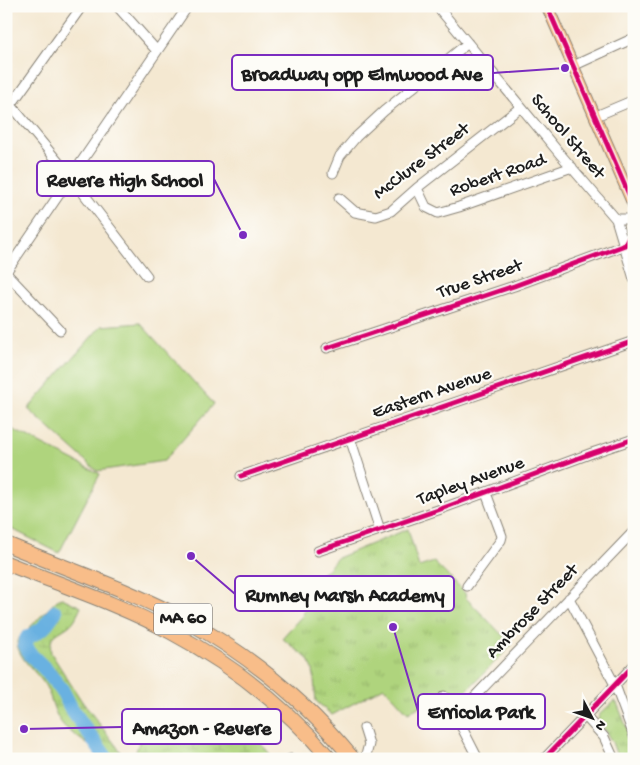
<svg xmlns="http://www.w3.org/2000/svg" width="640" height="765" font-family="'Gochi Hand',sans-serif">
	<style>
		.grass { fill: #afd47d; stroke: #66784c }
		.wetland { fill: url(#wetland-marsh); stroke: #66784c }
		.park { fill: url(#park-tufts); stroke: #66784c }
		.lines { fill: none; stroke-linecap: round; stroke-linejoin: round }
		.river { stroke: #69b1e1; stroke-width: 15 }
		.minor-casing { stroke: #888276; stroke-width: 11 }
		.major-casing { stroke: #888276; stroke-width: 13 }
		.highway-casing { stroke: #888276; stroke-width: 16 }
		.minor { stroke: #fff; stroke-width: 9 }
		.major { stroke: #f8bd89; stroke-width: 11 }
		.highway { stroke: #f8bd89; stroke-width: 14 }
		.cycleway-casing { stroke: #fdfcf7; stroke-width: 8 }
		.cycleway { stroke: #d6006c; stroke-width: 5 }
		.labels { text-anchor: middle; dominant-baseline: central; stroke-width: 4.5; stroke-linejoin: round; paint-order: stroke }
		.shield { fill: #fdfcf7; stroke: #605f5e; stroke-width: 1 }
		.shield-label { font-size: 18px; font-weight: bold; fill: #1c1c1c }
		.street-label { font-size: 19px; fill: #1c1c1c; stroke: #fdfcf7 }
		.leader { fill: none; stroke: #7b2cbf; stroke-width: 2 }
		.callout-dot { fill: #7b2cbf; stroke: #fdfcf7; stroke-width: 2 }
		.callout { fill: #fdfcf7; stroke: #7b2cbf; stroke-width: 2 }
		.callout-label { font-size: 20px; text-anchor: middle; font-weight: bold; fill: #1c1c1c }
	</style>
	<defs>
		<pattern id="wetland-marsh" width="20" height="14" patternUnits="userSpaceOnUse" patternTransform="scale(1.25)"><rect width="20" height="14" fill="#afd47d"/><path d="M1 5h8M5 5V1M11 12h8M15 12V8" fill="none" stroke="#96b56b"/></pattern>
		<pattern id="park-tufts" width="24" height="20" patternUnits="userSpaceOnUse" patternTransform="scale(1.25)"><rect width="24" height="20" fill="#afd47d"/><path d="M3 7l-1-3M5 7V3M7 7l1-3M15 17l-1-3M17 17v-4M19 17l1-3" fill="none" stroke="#96b56b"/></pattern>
	</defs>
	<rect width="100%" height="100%" fill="#fdfcf7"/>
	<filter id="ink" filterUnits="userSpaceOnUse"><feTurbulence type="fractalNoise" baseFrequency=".02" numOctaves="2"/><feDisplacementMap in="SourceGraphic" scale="10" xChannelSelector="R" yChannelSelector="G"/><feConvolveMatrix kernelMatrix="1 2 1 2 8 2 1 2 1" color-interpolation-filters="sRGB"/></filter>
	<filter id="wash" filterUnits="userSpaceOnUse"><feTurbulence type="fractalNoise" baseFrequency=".0096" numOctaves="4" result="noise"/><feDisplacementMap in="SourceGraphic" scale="20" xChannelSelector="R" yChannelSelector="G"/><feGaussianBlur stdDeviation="1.12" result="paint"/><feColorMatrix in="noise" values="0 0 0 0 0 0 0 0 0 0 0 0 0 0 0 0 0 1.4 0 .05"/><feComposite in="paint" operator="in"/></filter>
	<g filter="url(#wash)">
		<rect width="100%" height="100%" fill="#f4e8d1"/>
		<path class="grass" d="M 140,323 L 214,404 L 164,461 L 97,471 L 28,409 L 101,326 Z
			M 6,426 L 100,474 L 59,553 L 6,526 Z"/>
		<path class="wetland" d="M 62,598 L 81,607 C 78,613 75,621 70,625 C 59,634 48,634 51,653 L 81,700 L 124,756 L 130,759 L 103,759 C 92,745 76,738 64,726 C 53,714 53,700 46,687 C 38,672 17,659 17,641 L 20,637 L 58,599 Z
			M 220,717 L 256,737 L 274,759 L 133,759 C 137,753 136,747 140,741 C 149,727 204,718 220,717 Z"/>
		<path class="park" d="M 408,529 L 419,567 L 434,562 L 465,593 L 466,598 L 512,645 L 459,698 L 445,692 L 408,713 L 384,687 L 332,715 L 316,701 L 313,669 L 307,658 L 282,638 L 302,616 L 309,602 L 305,585 L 326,571 L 337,558 Z
			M 614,701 L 617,703 L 634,746 L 634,759 L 618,759 L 612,742 L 598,719 L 600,714 Z"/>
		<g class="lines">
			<path class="river" d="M 55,612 L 43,628 L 27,638 L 25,644 L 30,654 L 45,669 L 62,690 L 72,710 L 107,759"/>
		</g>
	</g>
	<g filter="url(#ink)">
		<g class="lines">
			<g class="minor-casing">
				<path id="minor" d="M 117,6 L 157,51
					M 437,6 L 560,154 L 616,219 L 634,219
					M 573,66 L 634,38
					M 6,99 L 74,181 L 147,276
					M 6,109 L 11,105 L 82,6
					M 596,116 L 634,100
					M 333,173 L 340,156 L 356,137 L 384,111 L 468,43
					M 417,188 L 426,207 L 438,213 L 459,207 L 572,167
					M 339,198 L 355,212 L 376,216 L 391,211 L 417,188 L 521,107
					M 616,219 L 634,279
					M 6,272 L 188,6
					M 6,273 L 60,330
					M 327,348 L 514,286 L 625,245 L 634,228
					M 350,438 L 380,530
					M 241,476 L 634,341
					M 318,551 L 438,510 L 592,453 L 634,439
					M 467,586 L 501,540 L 502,536 L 486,493
					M 569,598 L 615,685 L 634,736
					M 444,696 L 456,716 L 478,759
					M 456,716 L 634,531
					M 585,716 L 604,737 L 614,759
					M 364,728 L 369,744 L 365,759
					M 290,759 L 292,759
					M 544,759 L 634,665"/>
			</g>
			<g class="major-casing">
				<path id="major" d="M 547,6 L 634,206"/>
			</g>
			<g class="highway-casing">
				<path id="highway" d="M 6,544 C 67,569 130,590 187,621 C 251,656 307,703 353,759
					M 6,563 C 61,585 119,604 171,632 C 231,664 286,707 330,759"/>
			</g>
			<use href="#minor" class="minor"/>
			<use href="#major" class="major"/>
			<use href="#highway" class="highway"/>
			<g class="cycleway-casing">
				<path id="cycleway" d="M 547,6 L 634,206
					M 327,348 L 514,286 L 625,245 L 634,228
					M 241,476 L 634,341
					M 318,551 L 438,510 L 592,453 L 634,439
					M 544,759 L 634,665"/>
			</g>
			<use href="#cycleway" class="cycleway"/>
		</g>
	</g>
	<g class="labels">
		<rect class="shield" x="154" y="603.5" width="58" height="31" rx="4"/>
		<g class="shield-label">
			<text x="183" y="619">MA 60</text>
		</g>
		<g class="street-label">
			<text transform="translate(567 137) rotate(50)">School Street</text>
			<text transform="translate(422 162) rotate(-37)">McClure Street</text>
			<text transform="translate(498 176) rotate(-19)">Robert Road</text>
			<text transform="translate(480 280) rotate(-19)">True Street</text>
			<text transform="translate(432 394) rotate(-19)">Eastern Avenue</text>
			<text transform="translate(471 482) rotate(-20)">Tapley Avenue</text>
			<text transform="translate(533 612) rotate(-46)">Ambrose Street</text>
		</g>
	</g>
	<path class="leader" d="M565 68L493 73M243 235L214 179M191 556L235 594M393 627L418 711M24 729L122 727"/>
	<g class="callout-dot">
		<circle cx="565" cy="68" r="5"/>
		<circle cx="243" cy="235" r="5"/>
		<circle cx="191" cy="556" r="5"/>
		<circle cx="393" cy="627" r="5"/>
		<circle cx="24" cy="729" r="5"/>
	</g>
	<g class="callout">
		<rect x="232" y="55" width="261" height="35" rx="5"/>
		<rect x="37" y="161" width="177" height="35" rx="5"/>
		<rect x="235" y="576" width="219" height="35" rx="5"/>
		<rect x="418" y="694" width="127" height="35" rx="5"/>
		<rect x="122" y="709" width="159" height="35" rx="5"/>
	</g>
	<g class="callout-label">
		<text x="362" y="80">Broadway opp Elmwood Ave</text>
		<text x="125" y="186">Revere High School</text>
		<text x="345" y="601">Rumney Marsh Academy</text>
		<text x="481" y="718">Erricola Park</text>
		<text x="202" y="734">Amazon - Revere</text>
	</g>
	<rect width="640" height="765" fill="none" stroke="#fdfcf7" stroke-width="25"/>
	<g transform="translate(592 718) rotate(131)" stroke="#fdfcf7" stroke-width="4" paint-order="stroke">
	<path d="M0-4L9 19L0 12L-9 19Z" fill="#1c1c1c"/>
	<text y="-8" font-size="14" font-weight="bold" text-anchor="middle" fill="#1c1c1c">N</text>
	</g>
</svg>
